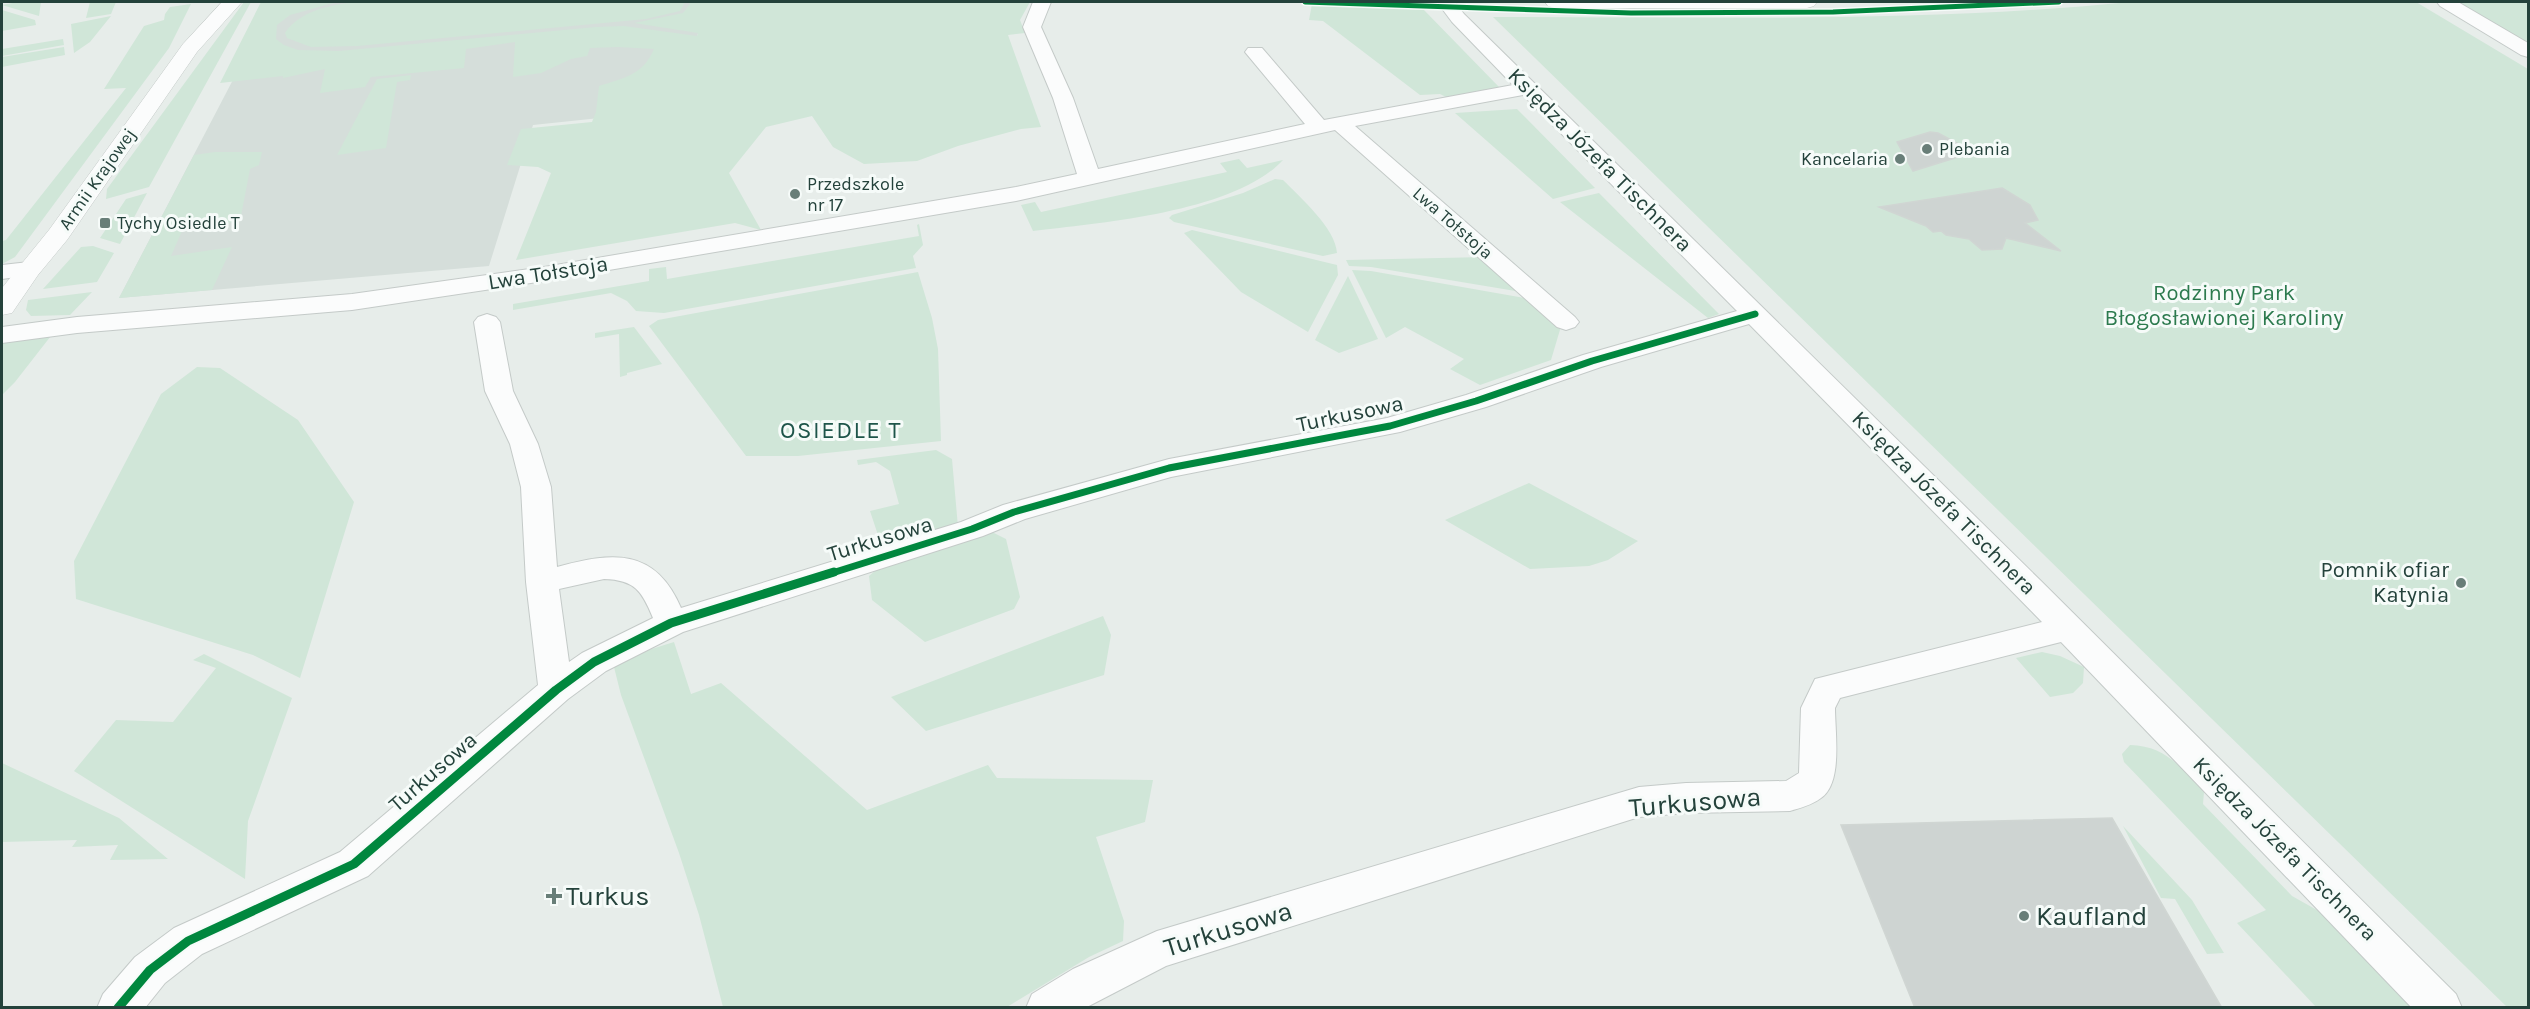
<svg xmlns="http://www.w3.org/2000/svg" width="2530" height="1009" font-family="Karla,sans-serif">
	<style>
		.built { fill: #d5deda }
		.green { fill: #d0e6d8 }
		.building { fill: #ced4d2; stroke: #d0d6d3; stroke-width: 1.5 }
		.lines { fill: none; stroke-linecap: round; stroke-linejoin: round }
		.minor-casing { stroke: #c4cac8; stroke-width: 2 }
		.tertiary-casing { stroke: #c4cac8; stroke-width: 1 }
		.minor { fill: #fbfcfc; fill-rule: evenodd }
		.tertiary { fill: #fbfcfc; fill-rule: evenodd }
		.cycleway-far2-casing { stroke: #f6fbf9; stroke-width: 8 }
		.cycleway-far1-casing { stroke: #f6fbf9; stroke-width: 10 }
		.cycleway-casing { stroke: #f6fbf9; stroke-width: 13 }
		.cycleway-far2 { stroke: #00873e; stroke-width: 5 }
		.cycleway-far1 { stroke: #00873e; stroke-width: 7 }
		.cycleway { stroke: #00873e; stroke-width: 9 }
		.poi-dot { fill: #687e78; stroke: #f6fbf9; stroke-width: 2 }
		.labels { text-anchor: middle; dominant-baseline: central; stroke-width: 6; stroke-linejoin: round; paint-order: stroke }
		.far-poi-label { font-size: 18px; fill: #24423b; stroke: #f6fbf9; text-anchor: start }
		.far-street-label { font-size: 18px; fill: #24423b; stroke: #f6fbf9 }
		.street-label { font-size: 22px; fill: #24423b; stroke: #f6fbf9 }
		.park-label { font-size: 22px; fill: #2c7a4e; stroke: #f6fbf9 }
		.poi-label { font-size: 22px; fill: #24423b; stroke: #f6fbf9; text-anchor: end }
		.neighbourhood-label { font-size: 24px; letter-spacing: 1.5px; fill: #1e554a; stroke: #f6fbf9 }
		.near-street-label { font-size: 27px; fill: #24423b; stroke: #f6fbf9 }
		.near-poi-label { font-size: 27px; fill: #24423b; stroke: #f6fbf9; text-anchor: start }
	</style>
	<rect width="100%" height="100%" fill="#e7edea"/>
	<path class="built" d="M 300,2 L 707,2 L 676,110 L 533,125 L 489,266 L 119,298 L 259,30 Z"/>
	<path class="green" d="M 18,2 L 41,2 L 39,16 L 2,5 Z
		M 90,2 L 116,2 L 111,14 L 86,18 Z
		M 244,2 L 251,2 L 149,187 L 106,199 L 107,189 Z
		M 261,2 L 337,2 L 290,15 L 277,25 L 276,39 L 284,45 L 298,50 L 339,51 L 596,27 L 624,26 L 697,36 L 698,33 L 634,23 L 683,13 L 690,4 L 688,2 L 1030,2 L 1020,20 L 1025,33 L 1008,35 L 1041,127 L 1021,129 L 958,146 L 917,161 L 864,164 L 833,147 L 812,116 L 766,127 L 729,173 L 761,230 L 735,223 L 516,260 L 551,173 L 538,167 L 507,165 L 521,129 L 592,122 L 596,112 L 599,86 C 624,78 643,75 654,49 L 618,47 L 590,48 L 587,56 L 571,59 L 541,73 L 513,77 L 515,42 L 466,49 L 464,68 L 371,77 L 365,87 L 320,93 L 325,69 L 283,78 L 283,76 L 220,83 Z
		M 357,2 L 682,2 L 684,4 L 680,11 L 646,19 L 357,46 L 311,47 L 287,38 L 285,33 C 299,11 332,4 357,2 Z
		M 2130,2 L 2416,2 L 2528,69 L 2528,1007 L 2507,1007 L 1493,17 C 1706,17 1918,23 2130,2 Z
		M 2458,2 L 2528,2 L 2528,45 Z
		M 191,4 L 169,48 L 15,257 L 2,264 L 2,241 L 6,240 L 126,88 L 104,89 L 144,26 L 164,20 L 165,14 L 170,7 Z
		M 1312,4 L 1424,10 L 1499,87 L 1448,98 L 1440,94 L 1420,95 L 1323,21 L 1309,20 Z
		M 2,10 L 35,20 L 36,25 L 2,31 Z
		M 111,16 L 90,42 L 74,53 L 71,24 Z
		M 63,39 L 64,45 L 2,56 L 2,49 Z
		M 64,47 L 65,55 L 2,67 L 2,57 Z
		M 411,75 L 410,80 L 397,82 L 386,148 L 337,155 L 377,79 Z
		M 1517,109 L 1595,188 L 1553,199 L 1455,113 Z
		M 215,152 L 262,152 L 259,165 L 250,169 L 240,221 L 182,231 L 171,256 L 232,247 L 212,290 L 119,298 L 194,155 Z
		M 1239,159 L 1247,168 L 1283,160 C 1235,212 1102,223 1033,231 L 1021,205 L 1035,202 L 1041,212 L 1227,172 L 1220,163 Z
		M 1275,179 L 1283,180 C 1300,197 1336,229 1337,253 L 1323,256 L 1174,222 L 1169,218 L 1172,215 L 1243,193 Z
		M 147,193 L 120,244 L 100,238 L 126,199 Z
		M 1599,193 L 1719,314 L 1708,318 L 1560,202 Z
		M 919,224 L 923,245 L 913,256 L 916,268 L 664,313 L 636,311 L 627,301 L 611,293 L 513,310 L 513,304 L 649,281 L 649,269 L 666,267 L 667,279 L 919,236 L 917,225 Z
		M 1192,230 L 1337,265 L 1338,275 L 1308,332 L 1241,292 L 1184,233 Z
		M 93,246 L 114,253 L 97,282 L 43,289 L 81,247 Z
		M 1486,257 L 1527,293 L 1371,267 L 1349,266 L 1346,260 Z
		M 1352,270 L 1371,271 L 1536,300 L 1562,323 L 1551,360 L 1480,385 L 1450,369 L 1464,359 L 1405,327 L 1386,338 Z
		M 918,272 L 932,318 L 938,349 L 941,441 L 798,456 L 746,456 L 649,326 L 658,320 Z
		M 1348,276 L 1378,339 L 1339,353 L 1315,340 Z
		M 92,292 L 70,315 L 31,316 L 26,310 L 28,300 Z
		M 634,327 L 662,364 L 627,373 L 627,375 L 620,377 L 619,334 L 595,338 L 595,333 Z
		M 54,332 L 15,382 L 2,395 L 2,342 Z
		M 197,367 L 220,368 L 298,420 L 354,502 L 300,678 L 253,655 L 76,599 L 74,561 L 161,394 Z
		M 936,450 L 952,459 L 958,527 L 883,550 L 870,511 L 899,504 L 890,471 L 876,462 L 858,465 L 857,460 Z
		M 1529,483 L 1638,541 L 1608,560 L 1589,566 L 1530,569 L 1445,520 Z
		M 988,530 L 1006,539 L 1020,597 L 1014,609 L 925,642 L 872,600 L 869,576 L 882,565 Z
		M 1103,616 L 1111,635 L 1104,675 L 926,731 L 891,697 Z
		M 674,642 L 691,694 L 721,683 L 867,810 L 988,765 L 997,778 L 1153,780 L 1145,822 L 1096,837 L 1124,921 L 1123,941 L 1089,957 L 1007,1007 L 723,1007 L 699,915 L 679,853 L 621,695 L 614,667 L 629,656 Z
		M 2042,652 L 2060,656 L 2084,667 L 2083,683 L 2073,693 L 2050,697 L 2016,658 Z
		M 204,654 L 292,698 L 248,821 L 245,879 L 74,771 L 116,720 L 173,722 L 216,668 L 193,660 Z
		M 2130,745 C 2166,746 2180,767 2204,792 L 2203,804 L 2292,896 L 2324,914 L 2412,1007 L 2316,1007 L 2237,923 L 2266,910 L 2124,762 L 2122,754 Z
		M 2,763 L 119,818 L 168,859 L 110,860 L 118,845 L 72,847 L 77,840 L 2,842 Z
		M 2123,826 L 2192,900 L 2224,953 L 2207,954 L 2175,899 L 2161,898 Z"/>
	<path class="building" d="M 1930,132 L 1938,133 L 1974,152 L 1913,171 L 1897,142 Z
		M 2002,188 L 2030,205 L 2038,220 L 2025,223 L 2061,251 L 2006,238 L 2002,249 L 1982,250 L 1969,239 L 1946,235 L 1941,231 L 1933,232 L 1926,226 L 1879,207 Z
		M 2112,818 L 2222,1008 L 1915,1008 L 1841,825 Z"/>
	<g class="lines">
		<g class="minor-casing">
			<path id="minor" d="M 1033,2 L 1051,2 L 1041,27 L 1073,98 L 1098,169 L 1305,124 L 1245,52 L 1248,48 L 1262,48 L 1324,120 L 1513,85 L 1452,22 L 1437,2 L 1455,2 L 1464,14 L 2040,580 L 2456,994 L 2462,1008 L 2412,1008 L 2061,642 L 1840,698 L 1835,708 C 1835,733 1843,783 1821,798 C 1812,805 1800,808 1790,811 L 1686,813 L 1639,817 L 1166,966 L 1085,1008 L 1026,1008 L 1032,994 L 1073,969 L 1157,931 L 1639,787 L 1686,783 L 1786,781 L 1799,773 L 1801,708 L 1815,679 L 2042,622 L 1749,324 L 1601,367 L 1486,407 L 1400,432 L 1171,477 L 1025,519 L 983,536 L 683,632 L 606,671 L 568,699 L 368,876 L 202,954 L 165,983 L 145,1008 L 97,1008 L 103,994 L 135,957 L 174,928 L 340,852 L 538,685 L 526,582 L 521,487 L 510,444 L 485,391 L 474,322 L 478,317 L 487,314 L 496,317 L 500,322 L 513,391 L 538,444 L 551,487 L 557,567 C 612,552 655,547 681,608 L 961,522 L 1003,505 L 1169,459 L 1387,418 L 1466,395 L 1583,355 L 1737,311 L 1523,95 L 1355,126 L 1575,317 L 1579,322 L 1575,327 L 1566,330 L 1557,327 L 1335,130 L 1016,201 L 544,281 L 352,310 L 77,333 L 2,343 L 2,327 L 77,317 L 352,294 L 544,267 L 1016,187 L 1077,174 L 1053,98 L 1023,27 ZM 604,579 C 635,580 642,591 653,618 L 582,653 L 569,662 L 559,589 Z
				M 2437,2 L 2458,2 L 2528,43 L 2528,57 L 2521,55 L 2440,6 Z
				M 29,262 L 38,264 L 41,269 L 38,274 L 2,279 L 2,265 Z"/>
		</g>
		<g class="tertiary-casing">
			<path id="tertiary" d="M 222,2 L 242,2 L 197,52 L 67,240 L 38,275 L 12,313 L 2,315 L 2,288 L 49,230 L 183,44 Z
				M 1545,2 L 1817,2 L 1814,6 L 1807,8 L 1555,8 L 1548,6 Z"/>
		</g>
		<use href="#minor" class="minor"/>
		<use href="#tertiary" class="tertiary"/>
		<g class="cycleway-far2-casing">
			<path id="cycleway-far2" d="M 1305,2 L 1631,13 L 1833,12 L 2059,2"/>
		</g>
		<g class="cycleway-far1-casing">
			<path id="cycleway-far1" d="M 829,574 L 972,529 L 1014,512 L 1169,468 L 1390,426 L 1476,401 L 1592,361 L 1755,314"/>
		</g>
		<g class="cycleway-casing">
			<path id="cycleway" d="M 118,1008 L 150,970 L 188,941 L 354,864 L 556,690 L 594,662 L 671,623 L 834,572"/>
		</g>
		<use href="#cycleway-far2" class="cycleway-far2"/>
		<use href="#cycleway-far1" class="cycleway-far1"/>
		<use href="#cycleway" class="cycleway"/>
	</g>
	<g class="poi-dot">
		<circle cx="1927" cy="149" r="6"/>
		<circle cx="1900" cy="159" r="6"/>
		<circle cx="795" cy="194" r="6"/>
		<rect x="99" y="217" width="12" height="12" rx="3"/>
		<circle cx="2461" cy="583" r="6"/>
		<path d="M551 887h6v6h6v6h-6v6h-6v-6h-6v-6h6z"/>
		<circle cx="2024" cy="916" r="6"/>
	</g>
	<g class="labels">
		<g class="far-poi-label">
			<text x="1939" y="149">Plebania</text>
			<text x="1888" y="159" text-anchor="end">Kancelaria</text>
			<text x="807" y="184">Przedszkole<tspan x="807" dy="21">nr 17</tspan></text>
			<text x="117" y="223">Tychy Osiedle T</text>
		</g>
		<g class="far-street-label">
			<text transform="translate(97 179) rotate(-55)">Armii Krajowej</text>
			<text transform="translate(1453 223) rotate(41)">Lwa Tołstoja</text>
		</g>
		<g class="street-label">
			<text transform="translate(1600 160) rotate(45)">Księdza Józefa Tischnera</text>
			<text transform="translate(548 273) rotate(-9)">Lwa Tołstoja</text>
			<text transform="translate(1350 414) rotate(-12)">Turkusowa</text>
			<text transform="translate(1944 503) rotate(45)">Księdza Józefa Tischnera</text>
			<text transform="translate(880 539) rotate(-17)">Turkusowa</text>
			<text transform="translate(433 772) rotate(-41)">Turkusowa</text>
			<text transform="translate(2285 849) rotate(45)">Księdza Józefa Tischnera</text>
		</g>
		<g class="park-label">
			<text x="2224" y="293">Rodzinny Park<tspan x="2224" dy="25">Błogosławionej Karoliny</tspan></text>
		</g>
		<g class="poi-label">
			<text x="2449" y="570">Pomnik ofiar<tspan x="2449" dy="25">Katynia</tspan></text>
		</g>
		<g class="neighbourhood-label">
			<text x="841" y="430">OSIEDLE T</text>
		</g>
		<g class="near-street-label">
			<text transform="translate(1695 802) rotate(-5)">Turkusowa</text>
			<text transform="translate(1228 929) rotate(-17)">Turkusowa</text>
		</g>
		<g class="near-poi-label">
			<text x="566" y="896">Turkus</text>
			<text x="2036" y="916">Kaufland</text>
		</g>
	</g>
	<rect width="2530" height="1009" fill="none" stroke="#24423b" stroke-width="6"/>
</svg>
